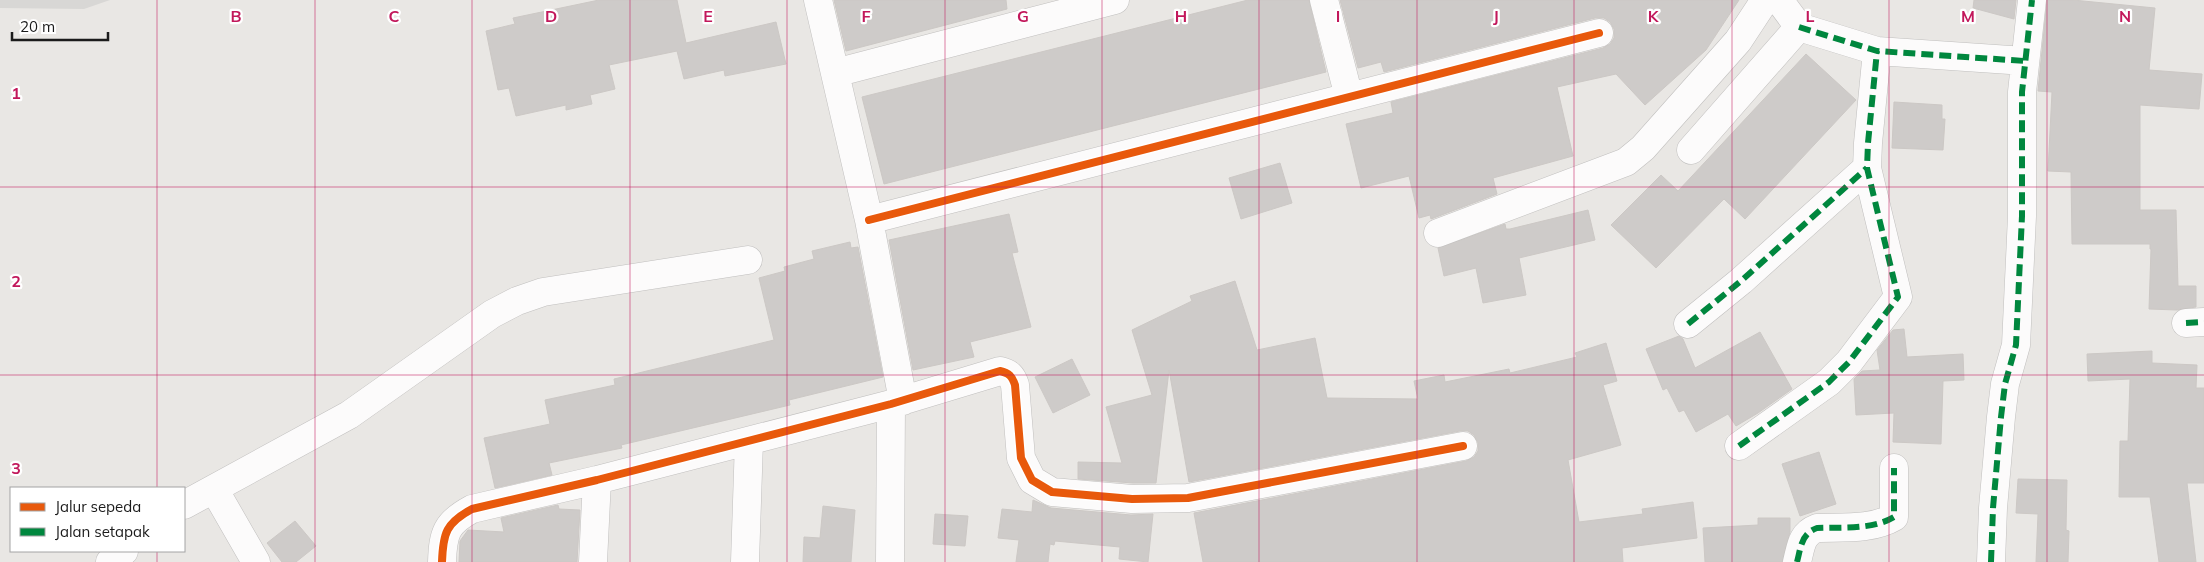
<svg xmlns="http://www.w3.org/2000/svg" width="2204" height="562" font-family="Mulish,sans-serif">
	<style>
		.residential { fill: #d8d7d5 }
		.building { fill: #cecbc9; stroke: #ccc8c5 }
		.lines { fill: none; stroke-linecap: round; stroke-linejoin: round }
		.street-casing { stroke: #c0bfbe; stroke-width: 29 }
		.street { stroke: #fcfbfb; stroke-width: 28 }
		.quiet { stroke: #00873e; stroke-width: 6; stroke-dasharray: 12 6; stroke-linecap: butt }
		.cycleway-casing { stroke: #fff; stroke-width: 11 }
		.cycleway { stroke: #e8590c; stroke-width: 8 }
		.grid { fill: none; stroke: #c2185b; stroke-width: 1; stroke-opacity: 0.55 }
		.grid-label { font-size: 16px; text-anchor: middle; font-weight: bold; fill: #c2185b; stroke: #fff; stroke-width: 4.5; stroke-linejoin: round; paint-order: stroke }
	</style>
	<rect width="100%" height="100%" fill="#e9e7e4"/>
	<path class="residential" d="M 0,0 L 110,0 L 84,9 L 0,8 Z"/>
	<path class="building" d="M 599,0 L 677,0 L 686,43 L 776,22 L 786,64 L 725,76 L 724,70 L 684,79 L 677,51 L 609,65 L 615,89 L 590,95 L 592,104 L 566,110 L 566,105 L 516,116 L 509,88 L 498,90 L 486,31 L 515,24 L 513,18 Z
		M 834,0 L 1006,0 L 1007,9 L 846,51 Z
		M 1248,0 L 1309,0 L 1326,72 L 884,184 L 862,97 Z
		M 1340,0 L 1739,0 L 1706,50 L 1645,105 L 1616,74 L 1557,87 L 1573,156 L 1493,178 L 1497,194 L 1431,219 L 1430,215 L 1419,218 L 1409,176 L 1361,188 L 1346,124 L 1393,113 L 1391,102 L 1603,48 L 1610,44 L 1614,38 L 1614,29 L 1610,22 L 1604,18 L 1595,18 L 1384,72 L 1381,62 L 1358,68 Z
		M 1974,0 L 2016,0 L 2014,19 L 1973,8 Z
		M 2047,0 L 2073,0 L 2155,8 L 2149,70 L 2202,74 L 2199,109 L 2140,105 L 2140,210 L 2176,210 L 2178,286 L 2196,286 L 2196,307 L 2177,310 L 2149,309 L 2151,249 L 2150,249 L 2150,244 L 2072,244 L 2071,172 L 2048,171 L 2052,92 L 2038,91 Z
		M 1806,54 L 1856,100 L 1745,219 L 1724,199 L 1656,268 L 1611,225 L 1661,175 L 1678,191 Z
		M 1894,102 L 1942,105 L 1942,119 L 1945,119 L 1943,150 L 1892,148 Z
		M 1280,163 L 1292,203 L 1241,219 L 1229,178 Z
		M 1588,210 L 1595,240 L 1519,258 L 1526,295 L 1483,303 L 1476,268 L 1444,276 L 1438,248 L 1505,224 L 1506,229 L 1510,229 Z
		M 1009,214 L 1018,252 L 1012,253 L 1031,327 L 970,342 L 974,357 L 913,370 L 889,240 Z
		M 850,242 L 851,248 L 858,247 L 883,377 L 789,400 L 790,405 L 621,445 L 622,448 L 549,463 L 552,475 L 495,488 L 484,438 L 550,424 L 545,400 L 615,385 L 614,379 L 774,340 L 759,278 L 785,271 L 784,267 L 814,259 L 812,251 Z
		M 1235,281 L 1257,350 L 1315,338 L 1327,398 L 1418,399 L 1414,381 L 1444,375 L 1445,382 L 1509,369 L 1510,373 L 1577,357 L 1575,353 L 1606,343 L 1617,381 L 1603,385 L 1621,445 L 1568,460 L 1579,522 L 1643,514 L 1642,509 L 1693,502 L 1697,538 L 1622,548 L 1623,562 L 1203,562 L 1194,513 L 1466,461 L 1474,457 L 1478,451 L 1478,443 L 1474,435 L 1468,431 L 1460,431 L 1189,482 L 1169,370 L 1156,483 L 1133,483 L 1078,479 L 1078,462 L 1122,463 L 1106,407 L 1152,395 L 1132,330 L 1192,301 L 1190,296 Z
		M 1904,329 L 1907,357 L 1963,354 L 1964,380 L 1943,381 L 1941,444 L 1893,442 L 1894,413 L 1856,415 L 1854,379 L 1862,371 L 1880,370 L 1877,350 L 1893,330 Z
		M 1760,332 L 1792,389 L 1758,413 L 1736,426 L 1728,414 L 1696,432 L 1684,410 L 1679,412 L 1667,388 L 1663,390 L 1646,349 L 1679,336 L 1683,339 L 1695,368 Z
		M 2152,351 L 2152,363 L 2197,365 L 2196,388 L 2204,388 L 2204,483 L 2187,483 L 2196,562 L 2159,562 L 2150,497 L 2119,497 L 2120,441 L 2128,441 L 2130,379 L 2088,381 L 2087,354 Z
		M 1072,359 L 1090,395 L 1053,413 L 1035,377 Z
		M 1819,452 L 1836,504 L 1800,516 L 1782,464 Z
		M 2018,479 L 2067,480 L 2066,530 L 2069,531 L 2068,562 L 2036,562 L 2038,514 L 2016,513 Z
		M 1033,500 L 1051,508 L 1131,515 L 1153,514 L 1148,562 L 1119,559 L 1120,547 L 1055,541 L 1054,545 L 1050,544 L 1048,562 L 1016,562 L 1019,540 L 998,538 L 1002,509 L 1032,512 Z
		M 558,505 L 559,509 L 580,510 L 577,562 L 459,562 L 460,541 L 468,530 L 504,532 L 501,518 Z
		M 823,506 L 855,510 L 851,562 L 803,562 L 804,537 L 820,538 Z
		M 935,514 L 968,516 L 965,546 L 933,544 Z
		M 1758,518 L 1790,518 L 1790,532 L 1782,562 L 1705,562 L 1703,528 L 1758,525 Z
		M 295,521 L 316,546 L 296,562 L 282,562 L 267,543 Z"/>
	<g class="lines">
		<g class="street-casing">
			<path id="street" d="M 818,0 L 869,220 L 903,401
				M 1324,0 L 1349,97
				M 1779,0 L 1799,27 L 1877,51 L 2025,61
				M 835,73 L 1115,0
				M 1691,150 L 1799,27
				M 869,220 L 1599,33
				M 1438,233 L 1626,162 L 1643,148 L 1738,41 L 1765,0
				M 2186,323 L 2204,322
				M 1688,324 L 1741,281 L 1867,168
				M 1739,446 L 1829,382 L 1849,362 L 1898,297 L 1867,168 L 1868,143 L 1877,51
				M 214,489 L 256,562
				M 184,505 L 349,415 L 492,314 L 517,301 L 543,292 L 748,260
				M 110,562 L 124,551
				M 442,562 C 443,533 446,523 472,509 L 597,480 L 891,404 L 1000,371 C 1009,373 1012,376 1015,385 L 1021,458 L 1032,480 L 1052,492 L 1132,499 L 1188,498 L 1463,446
				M 593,562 L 597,480
				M 745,562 L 749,441
				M 890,562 L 891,404
				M 1797,562 C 1801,547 1801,534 1817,528 C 1843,527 1872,530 1894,517 L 1894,468
				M 1991,562 L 1993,508 L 2001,417 L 2005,384 L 2016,345 L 2022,216 L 2022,92 L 2032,0"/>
		</g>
		<use href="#street" class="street"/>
		<path class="quiet" d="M 1799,27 L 1877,51 L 2025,61
			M 2186,323 L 2204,322
			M 1688,324 L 1741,281 L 1867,168
			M 1739,446 L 1829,382 L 1849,362 L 1898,297 L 1867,168 L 1868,143 L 1877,51
			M 1797,562 C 1801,547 1801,534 1817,528 C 1843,527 1872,530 1894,517 L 1894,468
			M 1991,562 L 1993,508 L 2001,417 L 2005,384 L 2016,345 L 2022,216 L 2022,92 L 2032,0"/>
		<g class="cycleway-casing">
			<path id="cycleway" d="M 869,220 L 1599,33
				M 442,562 C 443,533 446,523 472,509 L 597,480 L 891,404 L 1000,371 C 1009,373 1012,376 1015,385 L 1021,458 L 1032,480 L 1052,492 L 1132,499 L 1188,498 L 1463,446"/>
		</g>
		<use href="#cycleway" class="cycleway"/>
	</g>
	<path class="grid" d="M 157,0 L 157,488M 315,0 L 315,562M 472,0 L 472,562M 630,0 L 630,562M 787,0 L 787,562M 945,0 L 945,562M 1102,0 L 1102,562M 1259,0 L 1259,562M 1417,0 L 1417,562M 1574,0 L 1574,562M 1732,0 L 1732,562M 1889,0 L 1889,562M 2047,0 L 2047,562M 0,187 L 2204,187M 0,375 L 2204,375M 157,551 L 157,562"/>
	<g class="grid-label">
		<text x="236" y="22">B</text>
		<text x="394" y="22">C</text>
		<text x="551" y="22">D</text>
		<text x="708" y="22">E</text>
		<text x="866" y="22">F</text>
		<text x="1023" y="22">G</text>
		<text x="1181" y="22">H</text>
		<text x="1338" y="22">I</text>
		<text x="1496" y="22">J</text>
		<text x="1653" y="22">K</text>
		<text x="1810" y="22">L</text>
		<text x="1968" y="22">M</text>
		<text x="2125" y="22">N</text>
		<text x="16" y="99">1</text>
		<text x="16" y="287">2</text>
		<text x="16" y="474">3</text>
	</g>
	<rect x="10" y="487" width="175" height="65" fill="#ffffff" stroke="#a4a4a4"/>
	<rect x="20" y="503" width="25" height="8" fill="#e8590c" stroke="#a4a4a4"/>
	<text x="55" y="512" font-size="15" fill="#1b1b1b">Jalur sepeda</text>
	<rect x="20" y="528" width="25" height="8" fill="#00873e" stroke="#a4a4a4"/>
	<text x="55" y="537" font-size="15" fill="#1b1b1b">Jalan setapak</text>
	<path d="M12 32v8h96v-8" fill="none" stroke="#1b1b1b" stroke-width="2.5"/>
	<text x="20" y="32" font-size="15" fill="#1b1b1b" stroke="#ffffff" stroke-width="4" paint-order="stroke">20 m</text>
</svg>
